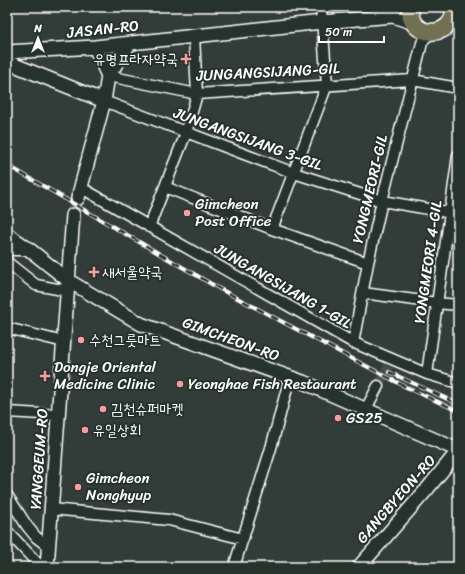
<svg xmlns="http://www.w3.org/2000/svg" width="465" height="574" font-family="Sriracha,'Poor Story',sans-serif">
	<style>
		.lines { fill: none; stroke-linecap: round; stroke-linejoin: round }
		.minor-tunnel { stroke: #46504d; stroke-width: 10; stroke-dasharray: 10 5; stroke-linecap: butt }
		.tertiary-tunnel { stroke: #46504d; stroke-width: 13; stroke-dasharray: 13 6; stroke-linecap: butt }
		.minor-casing { stroke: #fff; stroke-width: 13 }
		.tertiary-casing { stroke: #fff; stroke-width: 16 }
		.primary-casing { stroke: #fff; stroke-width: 19 }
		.minor { stroke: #26332d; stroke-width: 10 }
		.tertiary { stroke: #26332d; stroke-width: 13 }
		.primary { stroke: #716f52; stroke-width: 16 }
		.rail-casing { stroke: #fff; stroke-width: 4 }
		.rail { stroke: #26332d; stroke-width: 2.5; stroke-dasharray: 8; stroke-linecap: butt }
		.poi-dot { fill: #ff9aa2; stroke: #26332d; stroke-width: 1.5 }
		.labels { text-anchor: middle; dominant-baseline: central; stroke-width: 4; stroke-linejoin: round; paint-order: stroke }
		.street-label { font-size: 15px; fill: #fff; stroke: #26332d }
		.poi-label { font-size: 15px; fill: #fff; stroke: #26332d; text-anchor: start }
	</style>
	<rect width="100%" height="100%" fill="#323c39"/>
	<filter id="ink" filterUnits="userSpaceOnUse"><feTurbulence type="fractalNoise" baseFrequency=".025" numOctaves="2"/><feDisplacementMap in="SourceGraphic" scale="8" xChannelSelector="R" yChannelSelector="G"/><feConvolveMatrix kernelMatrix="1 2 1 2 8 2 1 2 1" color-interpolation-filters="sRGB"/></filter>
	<g filter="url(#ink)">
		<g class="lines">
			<path class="minor-tunnel" d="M 378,386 L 389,366"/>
			<path class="tertiary-tunnel" d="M 73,215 L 78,198"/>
			<g class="minor-casing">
				<path id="minor" d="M 108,76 L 197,94 L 412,80 L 458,88
					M 104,101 L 294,173 L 382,201 L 458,214
					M 80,187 L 352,342 L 427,374 L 458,383
					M 165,187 L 272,229 L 368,263
					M 149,227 L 186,133 L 197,94 L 194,36
					M 272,229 L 327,85 L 321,7
					M 7,250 L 30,250
					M 7,262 L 36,285 L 68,291
					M 363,293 L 437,303 L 458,305
					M 7,328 L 64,342
					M 353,343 L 368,263 L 382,201 L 422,43 L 425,38 L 432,33
					M 427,374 L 450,213 L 458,155
					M 366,409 L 378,386
					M 7,412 L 59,415
					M 7,495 L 27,526 L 36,537 L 49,547
					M 51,509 L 169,520 L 243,539
					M 7,531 L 41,567
					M 234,567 L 271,448 L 290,377"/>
			</g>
			<g class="tertiary-casing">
				<path id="tertiary" d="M 95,47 L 108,76
					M 7,52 L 95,47 L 322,22 L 393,16 L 414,23
					M 7,62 L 104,101
					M 78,198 L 104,101 L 108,76 L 130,43
					M 7,234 L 30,250 L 69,281 L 141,324 L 303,382 L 458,450
					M 47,567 L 73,215
					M 359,567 L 428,488 L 458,451"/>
			</g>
			<g class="primary-casing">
				<path id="primary" d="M 411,7 C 405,41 459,39 453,7"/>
			</g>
			<use href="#minor" class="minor"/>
			<use href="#tertiary" class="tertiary"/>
			<use href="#primary" class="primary"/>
			<g class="rail-casing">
				<path id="rail" d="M 7,165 L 220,289 L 406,387 L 458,411
					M 389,372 L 458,404"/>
			</g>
			<use href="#rail" class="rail"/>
		</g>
	</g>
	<g class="poi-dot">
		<path d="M184 53h4v4h4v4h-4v4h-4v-4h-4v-4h4z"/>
		<circle cx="187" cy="213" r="4"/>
		<path d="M92 266h4v4h4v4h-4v4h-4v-4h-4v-4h4z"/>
		<circle cx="81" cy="340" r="4"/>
		<path d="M43 370h4v4h4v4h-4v4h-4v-4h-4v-4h4z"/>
		<circle cx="180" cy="384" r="4"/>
		<circle cx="103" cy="409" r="4"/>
		<circle cx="338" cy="418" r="4"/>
		<circle cx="85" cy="430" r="4"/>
		<circle cx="78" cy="487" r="4"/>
	</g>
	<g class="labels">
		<g class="street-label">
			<text transform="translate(103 29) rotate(-6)">JASAN-RO</text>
			<text transform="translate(268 72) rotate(-3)">JUNGANGSIJANG-GIL</text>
			<text transform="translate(248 139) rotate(20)">JUNGANGSIJANG 3-GIL</text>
			<text transform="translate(370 189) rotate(-77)">YONGMEORI-GIL</text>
			<text transform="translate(428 262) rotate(-82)">YONGMEORI 4-GIL</text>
			<text transform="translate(283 286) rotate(30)">JUNGANGSIJANG 1-GIL</text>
			<text transform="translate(231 339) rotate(20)">GIMCHEON-RO</text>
			<text transform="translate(39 459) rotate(-86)">YANGGEUM-RO</text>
			<text transform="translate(396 499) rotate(-49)">GANGBYEON-RO</text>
		</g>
		<g class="poi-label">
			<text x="178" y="59" text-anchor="end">유명프라자약국</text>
			<text x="195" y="204">Gimcheon<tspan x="195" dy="17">Post Office</tspan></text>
			<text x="102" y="272">새서울약국</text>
			<text x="89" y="340">수천그릇마트</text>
			<text x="54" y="367">Dongje Oriental<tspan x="54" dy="17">Medicine Clinic</tspan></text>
			<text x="188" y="384">Yeonghae Fish Restaurant</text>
			<text x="111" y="409">김천슈퍼마켓</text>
			<text x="346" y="418">GS25</text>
			<text x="93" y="430">유일상회</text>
			<text x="86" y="478">Gimcheon<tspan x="86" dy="17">Nonghyup</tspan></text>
		</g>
	</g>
	<rect width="465" height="574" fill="none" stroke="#26332d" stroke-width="24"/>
	<rect x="12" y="12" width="441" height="550" fill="none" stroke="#fff" stroke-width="1.5" filter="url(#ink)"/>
	<g transform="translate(38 38)" stroke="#26332d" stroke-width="3" paint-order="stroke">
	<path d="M0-3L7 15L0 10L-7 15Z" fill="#ffffff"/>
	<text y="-6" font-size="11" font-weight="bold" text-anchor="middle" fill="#ffffff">N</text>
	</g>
	<path d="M319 36v6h65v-6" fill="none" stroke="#ffffff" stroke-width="2"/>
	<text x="325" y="36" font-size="12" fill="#ffffff" stroke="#26332d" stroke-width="3" paint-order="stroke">50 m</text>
</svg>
